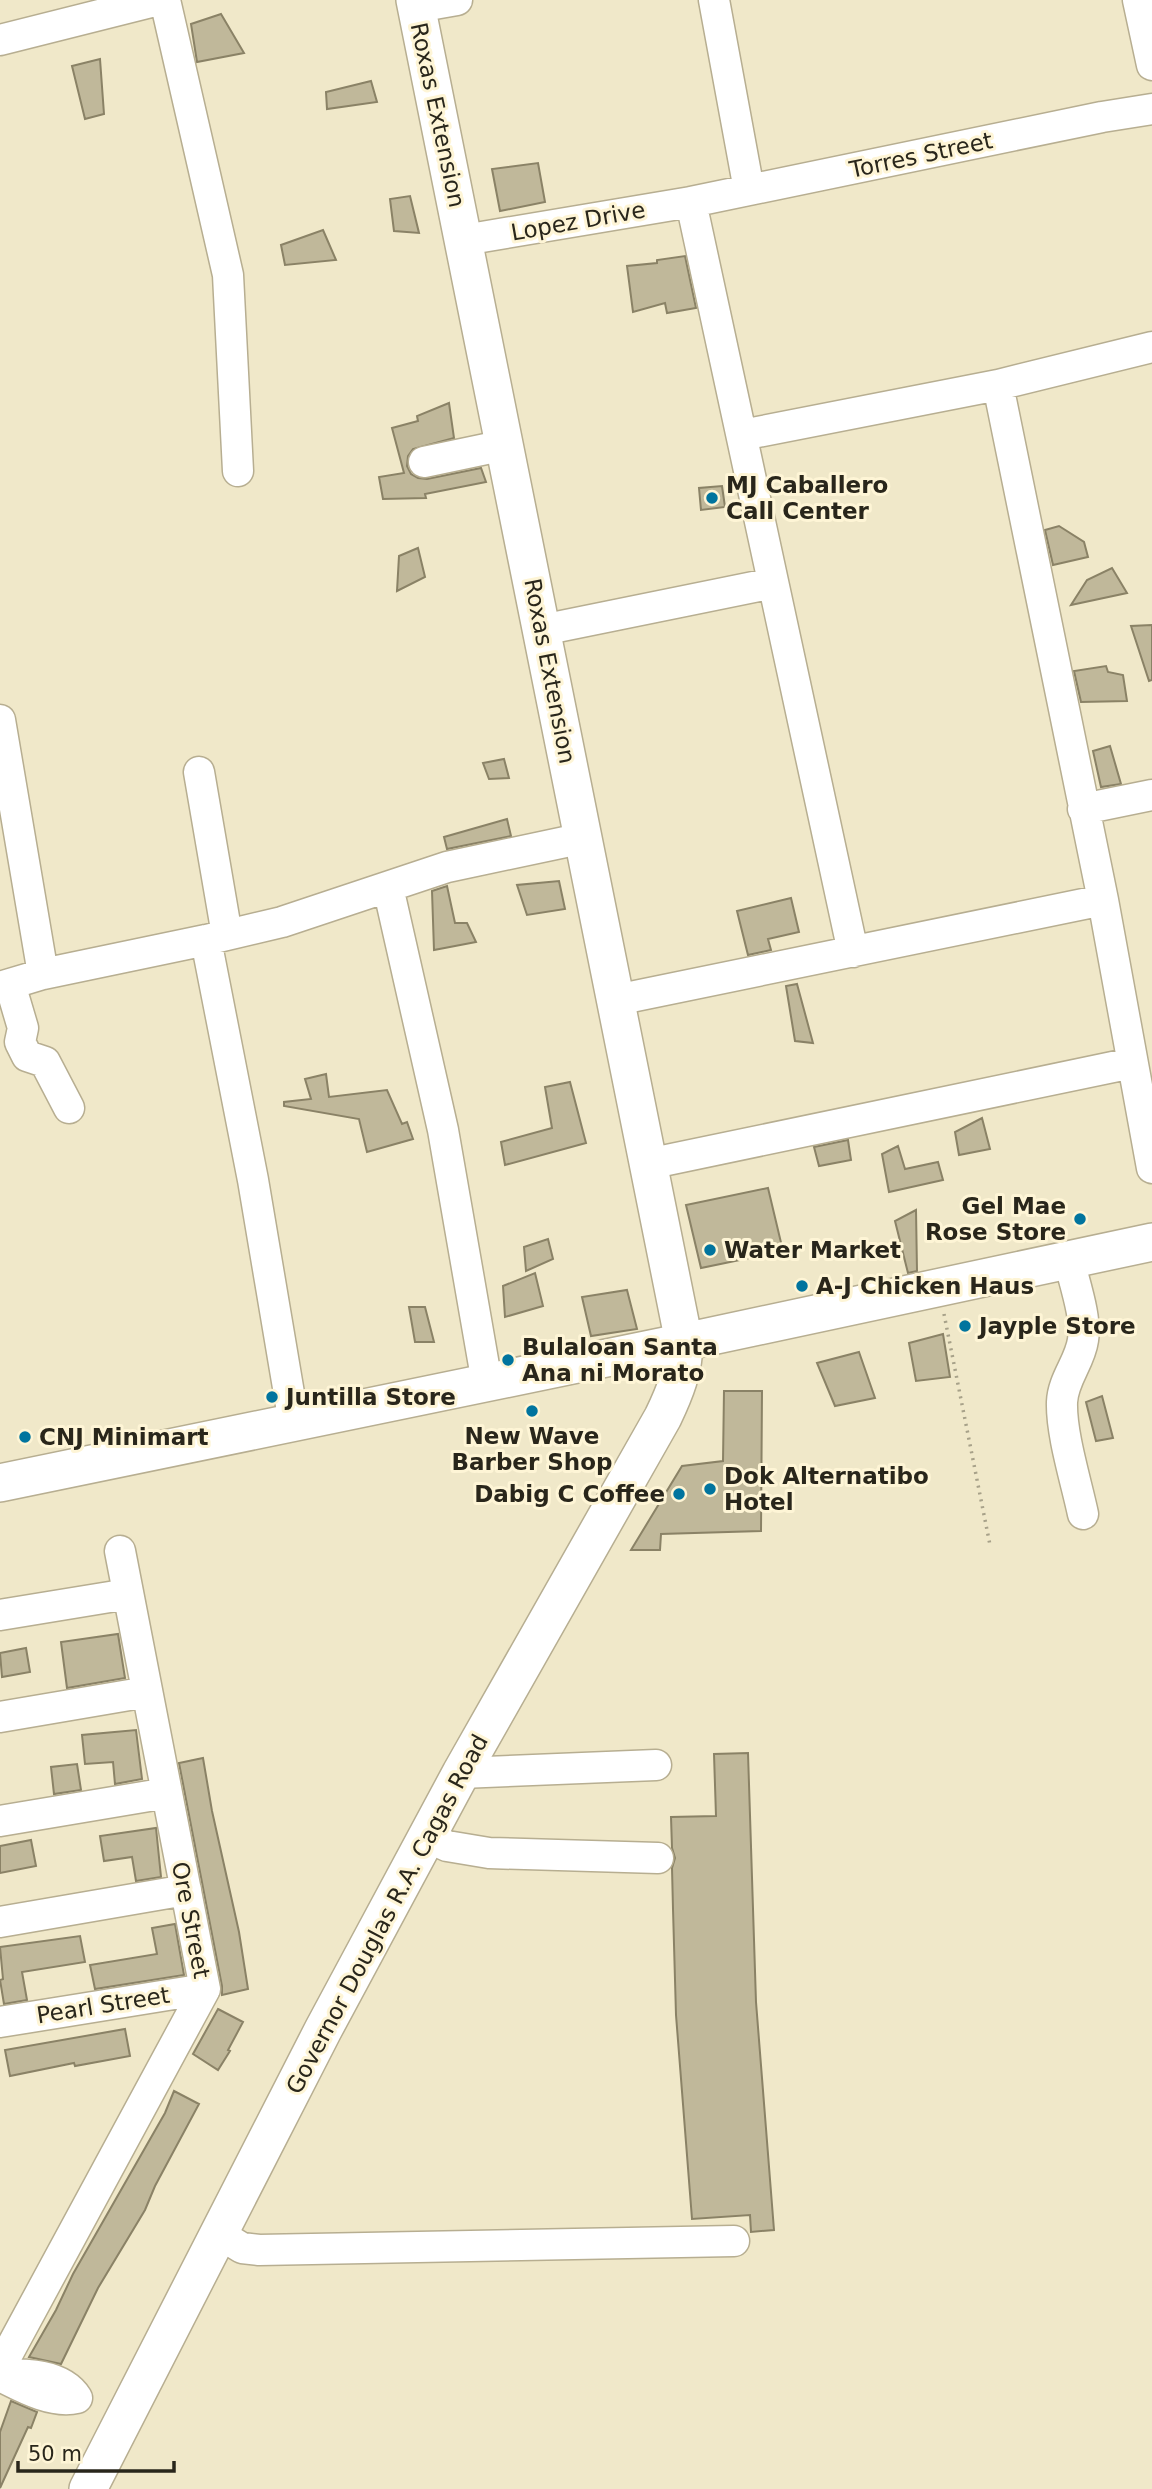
<svg xmlns="http://www.w3.org/2000/svg" width="1152" height="2489" font-family="'DejaVu Sans',sans-serif">
	<style>
		.building { fill: #c0b89a; stroke: #8a8266; stroke-width: 2 }
		.lines { fill: none; stroke-linecap: round; stroke-linejoin: round }
		.minor-casing { stroke: #b7ae91; stroke-width: 33 }
		.major-casing { stroke: #b7ae91; stroke-width: 40 }
		.path { stroke: #a7a189; stroke-width: 3.5; stroke-dasharray: 2 5; stroke-linecap: butt }
		.minor { stroke: #fff; stroke-width: 30 }
		.major { stroke: #fff; stroke-width: 37 }
		.poi-dot { fill: #01749e; stroke: #fef5d6; stroke-width: 2.5 }
		.labels { text-anchor: middle; dominant-baseline: central; stroke-width: 6; stroke-linejoin: round; paint-order: stroke }
		.street-label { font-size: 23px; fill: #29261b; stroke: #fef5d6 }
		.poi-label { font-size: 23px; font-weight: bold; fill: #29261b; stroke: #fef5d6; text-anchor: start }
	</style>
	<rect width="100%" height="100%" fill="#f0e8c9"/>
	<path class="building" d="M 221,14 L 244,53 L 197,62 L 191,24 Z
		M 100,59 L 104,114 L 85,119 L 72,66 Z
		M 371,81 L 377,102 L 327,109 L 326,92 Z
		M 538,163 L 545,202 L 500,211 L 492,169 Z
		M 410,196 L 419,233 L 394,231 L 390,199 Z
		M 323,230 L 336,260 L 285,265 L 281,245 Z
		M 685,256 L 696,308 L 667,313 L 665,303 L 633,312 L 627,266 L 657,263 L 657,260 Z
		M 449,403 L 454,438 L 413,449 L 408,456 L 407,466 L 411,474 L 418,478 L 427,479 L 481,468 L 486,482 L 425,494 L 426,498 L 383,499 L 379,477 L 404,473 L 392,428 L 418,421 L 417,416 Z
		M 722,486 L 725,507 L 701,510 L 699,488 Z
		M 1059,526 L 1084,542 L 1088,557 L 1053,565 L 1045,530 Z
		M 418,548 L 425,577 L 397,591 L 399,556 Z
		M 1112,568 L 1127,593 L 1071,605 L 1087,580 Z
		M 1152,625 L 1152,680 L 1149,681 L 1131,626 Z
		M 1106,666 L 1108,672 L 1123,675 L 1127,701 L 1081,702 L 1074,671 Z
		M 1110,746 L 1121,784 L 1101,787 L 1093,751 Z
		M 504,759 L 509,778 L 489,779 L 483,763 Z
		M 507,819 L 511,836 L 447,849 L 444,837 Z
		M 559,881 L 565,909 L 527,915 L 517,885 Z
		M 447,886 L 455,923 L 467,923 L 476,942 L 434,950 L 432,891 Z
		M 791,898 L 799,932 L 768,939 L 771,950 L 748,955 L 737,911 Z
		M 797,984 L 813,1043 L 795,1041 L 786,986 Z
		M 326,1074 L 329,1097 L 387,1090 L 402,1124 L 407,1122 L 413,1139 L 367,1152 L 359,1119 L 284,1106 L 284,1102 L 311,1099 L 305,1079 Z
		M 570,1082 L 586,1143 L 505,1165 L 501,1142 L 552,1128 L 545,1087 Z
		M 982,1118 L 990,1149 L 959,1155 L 955,1132 Z
		M 848,1140 L 851,1160 L 819,1166 L 814,1147 Z
		M 898,1146 L 905,1169 L 938,1162 L 943,1180 L 889,1192 L 882,1154 Z
		M 768,1188 L 783,1251 L 701,1268 L 686,1205 Z
		M 916,1210 L 917,1271 L 908,1273 L 895,1221 Z
		M 548,1239 L 553,1259 L 526,1271 L 524,1247 Z
		M 535,1273 L 543,1306 L 505,1317 L 503,1286 Z
		M 627,1290 L 637,1329 L 591,1336 L 582,1297 Z
		M 409,1307 L 425,1307 L 434,1342 L 415,1342 Z
		M 943,1334 L 950,1377 L 916,1381 L 909,1343 Z
		M 859,1352 L 875,1398 L 835,1406 L 817,1363 Z
		M 724,1391 L 762,1391 L 761,1531 L 661,1534 L 660,1550 L 631,1550 L 682,1466 L 723,1461 Z
		M 1102,1396 L 1113,1438 L 1096,1441 L 1086,1402 Z
		M 118,1634 L 125,1678 L 67,1688 L 61,1642 Z
		M 26,1648 L 30,1672 L 2,1677 L 0,1653 Z
		M 136,1730 L 142,1779 L 115,1784 L 113,1762 L 85,1764 L 82,1735 Z
		M 748,1753 L 756,2002 L 774,2230 L 751,2232 L 750,2215 L 692,2219 L 676,2015 L 673,1909 L 672,1868 L 675,1858 L 672,1848 L 671,1817 L 716,1816 L 714,1754 Z
		M 203,1758 L 212,1811 L 239,1932 L 248,1989 L 222,1995 L 222,1986 L 179,1763 Z
		M 77,1764 L 81,1790 L 54,1794 L 51,1767 Z
		M 156,1828 L 161,1877 L 136,1881 L 132,1857 L 104,1861 L 100,1836 Z
		M 31,1840 L 36,1866 L 0,1873 L 0,1846 Z
		M 175,1924 L 184,1975 L 95,1989 L 90,1965 L 157,1954 L 152,1928 Z
		M 80,1936 L 85,1962 L 22,1972 L 27,2000 L 4,2004 L 0,1980 L 3,1979 L 0,1947 Z
		M 218,2009 L 243,2022 L 228,2050 L 230,2051 L 218,2070 L 193,2054 Z
		M 125,2029 L 130,2056 L 75,2066 L 74,2063 L 10,2076 L 5,2050 Z
		M 174,2091 L 199,2104 L 155,2186 L 145,2210 L 98,2288 L 61,2364 L 29,2357 L 56,2310 L 73,2274 L 165,2113 Z
		M 11,2401 L 37,2412 L 31,2428 L 28,2427 L 0,2488 L 0,2432 Z"/>
	<g class="lines">
		<g class="minor-casing">
			<path id="minor" d="M 165,0 L 228,275 L 238,471
				M 714,0 L 749,190
				M 1138,0 L 1152,65
				M 417,7 L 457,0
				M 0,40 L 159,0
				M 691,202 L 853,952
				M 464,240 L 691,202 L 1102,117 L 1152,109
				M 998,385 L 1103,900 L 1152,1168
				M 742,435 L 998,385 L 1152,347
				M 424,462 L 505,445
				M 542,630 L 773,583
				M 0,720 L 43,974
				M 199,772 L 227,935
				M 1083,809 L 1152,795
				M 388,887 L 443,1130 L 487,1383
				M 206,940 L 253,1180 L 294,1423
				M 10,984 L 23,1028 L 20,1042 L 27,1056 L 45,1062 L 69,1108
				M 0,987 L 43,974 L 206,940 L 282,922 L 447,867 L 584,838
				M 616,1000 L 1103,900
				M 648,1164 L 1132,1063
				M 1069,1260 C 1074,1282 1087,1318 1083,1340 C 1080,1362 1063,1379 1062,1402 C 1061,1434 1076,1481 1083,1514
				M 0,1615 L 128,1594
				M 0,1717 L 147,1692
				M 461,1773 L 656,1765
				M 0,1821 L 167,1793
				M 427,1837 L 447,1846 L 489,1853 L 658,1858
				M 0,1922 L 186,1890
				M 0,2022 L 205,1989
				M 219,2234 L 242,2248 L 259,2250 L 734,2241
				M 0,2368 L 205,1989 L 120,1551
				M 0,2374 C 26,2374 62,2374 77,2398 C 52,2404 22,2387 0,2376"/>
		</g>
		<g class="major-casing">
			<path id="major" d="M 0,1483 L 684,1342 L 1152,1242
				M 88,2489 L 323,2030 L 461,1773 L 663,1417 C 675,1392 684,1370 684,1342 L 415,0"/>
		</g>
		<path class="path" d="M 944,1314 L 990,1545"/>
		<use href="#minor" class="minor"/>
		<use href="#major" class="major"/>
	</g>
	<g class="poi-dot">
		<circle cx="712" cy="498" r="7"/>
		<circle cx="1080" cy="1219" r="7"/>
		<circle cx="710" cy="1250" r="7"/>
		<circle cx="802" cy="1286" r="7"/>
		<circle cx="965" cy="1326" r="7"/>
		<circle cx="508" cy="1360" r="7"/>
		<circle cx="272" cy="1397" r="7"/>
		<circle cx="532" cy="1411" r="7"/>
		<circle cx="25" cy="1437" r="7"/>
		<circle cx="710" cy="1489" r="7"/>
		<circle cx="679" cy="1494" r="7"/>
	</g>
	<g class="labels">
		<g class="street-label">
			<text transform="translate(438 115) rotate(78)">Roxas Extension</text>
			<text transform="translate(921 155) rotate(-12)">Torres Street</text>
			<text transform="translate(578 221) rotate(-10)">Lopez Drive</text>
			<text transform="translate(550 671) rotate(79)">Roxas Extension</text>
			<text transform="translate(387 1914) rotate(-62)">Governor Douglas R.A. Cagas Road</text>
			<text transform="translate(191 1920) rotate(79)">Ore Street</text>
			<text transform="translate(103 2005) rotate(-9)">Pearl Street</text>
		</g>
		<g class="poi-label">
			<text x="726" y="485">MJ Caballero<tspan x="726" dy="26">Call Center</tspan></text>
			<text x="1066" y="1206" text-anchor="end">Gel Mae<tspan x="1066" dy="26">Rose Store</tspan></text>
			<text x="724" y="1250">Water Market</text>
			<text x="816" y="1286">A-J Chicken Haus</text>
			<text x="979" y="1326">Jayple Store</text>
			<text x="522" y="1347">Bulaloan Santa<tspan x="522" dy="26">Ana ni Morato</tspan></text>
			<text x="286" y="1397">Juntilla Store</text>
			<text x="532" y="1436" text-anchor="middle">New Wave<tspan x="532" dy="26">Barber Shop</tspan></text>
			<text x="39" y="1437">CNJ Minimart</text>
			<text x="724" y="1476">Dok Alternatibo<tspan x="724" dy="26">Hotel</tspan></text>
			<text x="665" y="1494" text-anchor="end">Dabig C Coffee</text>
		</g>
	</g>
	<path d="M18 2461v10h156v-10" fill="none" stroke="#29261b" stroke-width="3.5"/>
	<text x="28" y="2461" font-size="21" fill="#29261b" stroke="#fef5d6" stroke-width="5" paint-order="stroke">50 m</text>
</svg>
